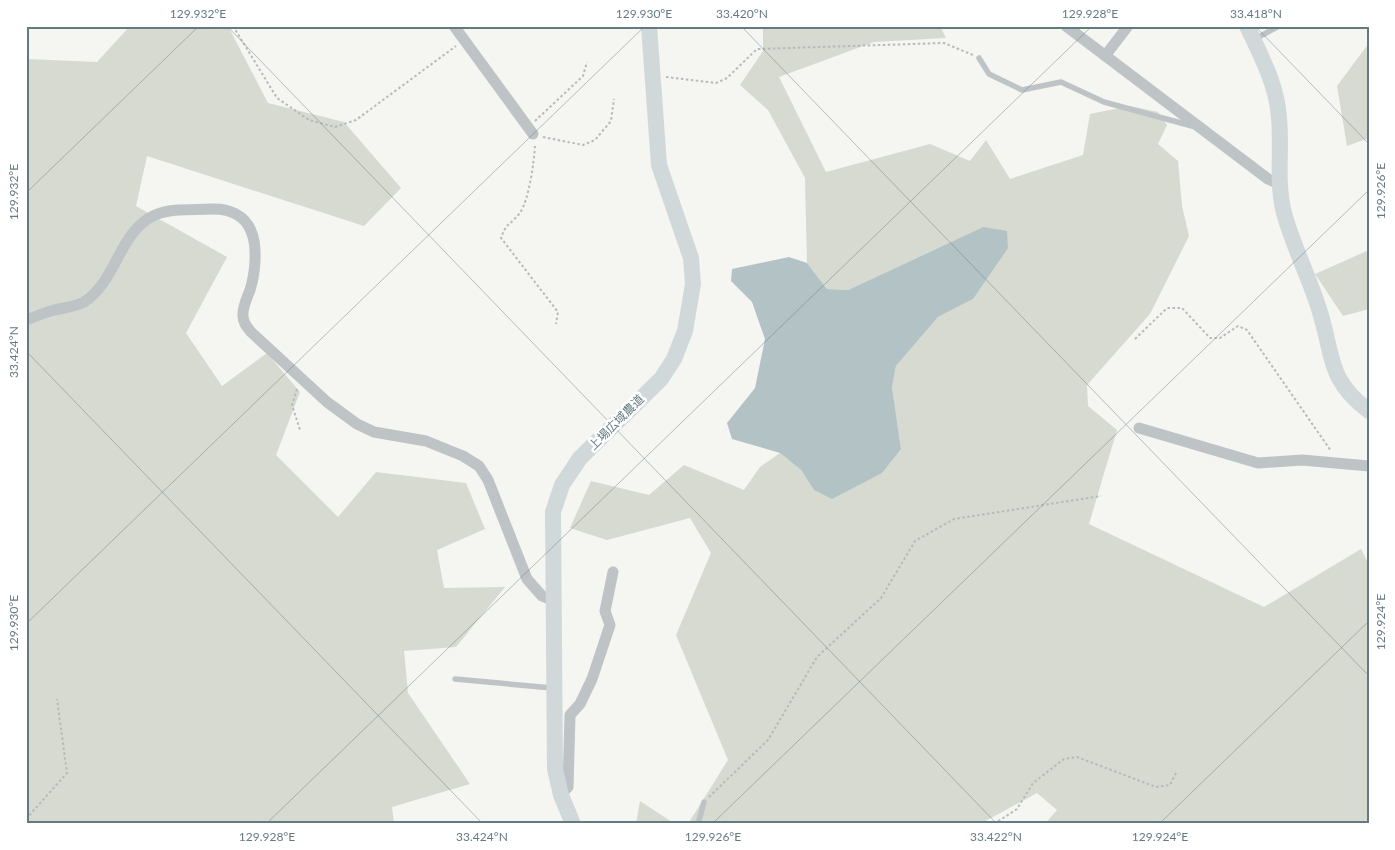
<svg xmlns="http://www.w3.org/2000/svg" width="1395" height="850" font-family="Lato,'Noto Sans JP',sans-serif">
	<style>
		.green { fill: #d6dad1 }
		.water { fill: #b3c3c5 }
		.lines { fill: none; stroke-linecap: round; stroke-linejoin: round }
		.path { stroke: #b6babc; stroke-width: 2; stroke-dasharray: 2.5 2.5; stroke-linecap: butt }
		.lane { stroke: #bec3c6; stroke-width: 5.5 }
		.street { stroke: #bec3c6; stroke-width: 11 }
		.secondary { stroke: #d1d8da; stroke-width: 16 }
		.ticks { fill: none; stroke: #647a83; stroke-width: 1; stroke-opacity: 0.45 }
		.labels { text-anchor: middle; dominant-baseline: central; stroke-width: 5; stroke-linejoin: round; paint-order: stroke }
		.street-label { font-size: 12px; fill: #647a83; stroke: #fff }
		.neatline { fill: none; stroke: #647a83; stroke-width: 2 }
		.ticks-label { font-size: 12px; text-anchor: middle; fill: #647a83 }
	</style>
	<rect width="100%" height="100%" fill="#f5f5f1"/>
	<path class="green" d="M 130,26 L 228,26 L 268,103 L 344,122 L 401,188 L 364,226 L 147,156 L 136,206 L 227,257 L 186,333 L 222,386 L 267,353 L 300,392 L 276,455 L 338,517 L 376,472 L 466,483 L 485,529 L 437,550 L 444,588 L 505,587 L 456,647 L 404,651 L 408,693 L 470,784 L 392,807 L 394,824 L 26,824 L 26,59 L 97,62 Z
		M 763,26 L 940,26 L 946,38 L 874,42 L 779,77 L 826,172 L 930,144 L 970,161 L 986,140 L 1010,179 L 1083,155 L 1090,114 L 1130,106 L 1158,112 L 1167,125 L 1158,144 L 1178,161 L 1182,206 L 1189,236 L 1150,314 L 1087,385 L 1088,406 L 1117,430 L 1089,524 L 1264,607 L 1361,549 L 1369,565 L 1369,824 L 1045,824 L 1057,810 L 1037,793 L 980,824 L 688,824 L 728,760 L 676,635 L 711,553 L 690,518 L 607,540 L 570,528 L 591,481 L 649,495 L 684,465 L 744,490 L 760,467 L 780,453 L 801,470 L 814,490 L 901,449 L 892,387 L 896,366 L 938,317 L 973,299 L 983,227 L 848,290 L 827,289 L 807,263 L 805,178 L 768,110 L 740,85 L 763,51 Z
		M 1369,43 L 1369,138 L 1347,146 L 1337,86 Z
		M 1369,250 L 1369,309 L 1343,316 L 1315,274 Z
		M 640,801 L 675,824 L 636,824 Z"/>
	<path class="water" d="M 983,227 L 1007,231 L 1008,248 L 973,299 L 938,317 L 896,366 L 892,387 L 901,449 L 882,473 L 832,499 L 814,490 L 801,470 L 780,453 L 732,439 L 727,423 L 755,388 L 765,339 L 752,302 L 731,281 L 732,269 L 789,257 L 807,263 L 827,289 L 848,290 Z"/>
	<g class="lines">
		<path class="path" d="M 233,26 L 277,98 L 309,120 L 335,127 L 356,120 L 456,46
			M 666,77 L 716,83 L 727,78 L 757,49 L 944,43 L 973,55
			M 535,121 L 583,76 L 587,62
			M 543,137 L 583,145 L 595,140 L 611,121 L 614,99
			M 535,146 C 534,161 529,202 519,214 C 510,225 506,223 501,238 L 558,312 L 556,324
			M 1135,339 L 1167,308 L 1182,308 L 1210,338 L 1220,338 L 1238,326 L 1247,330 L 1331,451
			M 297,389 L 292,405 L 300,430
			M 709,797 L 768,740 L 817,657 L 881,598 L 915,541 L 954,519 L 1101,496
			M 26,819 L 67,773 L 57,699
			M 994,824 L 1017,809 L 1033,783 L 1064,759 L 1077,757 L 1156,787 L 1170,785 L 1176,773"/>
		<path class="lane" d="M 1255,39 L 1279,26
			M 979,58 L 989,74 L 1022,90 L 1061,82 L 1104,102 L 1192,126
			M 455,679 L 552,688
			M 698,824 L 704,802"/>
		<path class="street" d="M 454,26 L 533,134
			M 1066,26 L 1268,179 L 1279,184
			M 1105,56 L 1128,26
			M 26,320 C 35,317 43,313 51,311 C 61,308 75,307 84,302 C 117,281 119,231 155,215 C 171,208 193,210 211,209 C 228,208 245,215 251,231 C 258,247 255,274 250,290 C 247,298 242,308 243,316 C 243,323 247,327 251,332 L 327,402 L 357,424 L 374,432 L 426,441 L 463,456 L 479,466 L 488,480 L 527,579 L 542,596 L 554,601
			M 1139,428 L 1258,463 L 1302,460 L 1369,466
			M 561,795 L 568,787 L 570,715 L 580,704 L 592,679 L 610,625 L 605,611 L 613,572"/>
		<path class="secondary" d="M 1247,26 C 1261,56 1277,85 1279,118 C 1282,150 1276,182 1284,213 C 1293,246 1309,277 1319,309 C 1334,355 1326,379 1369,411
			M 573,824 L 561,795 L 555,769 L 553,512 L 562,485 L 580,458 L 661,379 L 674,359 L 685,331 L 693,284 L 691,258 L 659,165 L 649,26"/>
	</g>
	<path class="ticks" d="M 227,26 L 997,824M 741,26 L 1369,676M 1255,26 L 1369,144M 26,193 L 199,26M 26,351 L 483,824M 26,624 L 645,26M 266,824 L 1092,26M 712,824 L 1369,190M 1159,824 L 1369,621"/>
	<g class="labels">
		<g class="street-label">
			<text transform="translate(616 422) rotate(-45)">上場広域農道</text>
		</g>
	</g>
	<rect width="1395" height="850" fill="none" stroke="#ffffff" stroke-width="55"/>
	<rect x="28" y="28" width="1340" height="794" class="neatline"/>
	<g class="ticks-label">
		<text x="198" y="18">129.932°E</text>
		<text x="644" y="18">129.930°E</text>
		<text x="742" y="18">33.420°N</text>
		<text x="1090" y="18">129.928°E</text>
		<text x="1256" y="18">33.418°N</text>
		<text transform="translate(1381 191) rotate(-90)" y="4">129.926°E</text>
		<text transform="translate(14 192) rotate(-90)" y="4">129.932°E</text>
		<text transform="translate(14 352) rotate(-90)" y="4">33.424°N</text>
		<text transform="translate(1381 622) rotate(-90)" y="4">129.924°E</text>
		<text transform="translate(14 623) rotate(-90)" y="4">129.930°E</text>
		<text x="267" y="841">129.928°E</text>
		<text x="482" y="841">33.424°N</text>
		<text x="713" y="841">129.926°E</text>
		<text x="996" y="841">33.422°N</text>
		<text x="1160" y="841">129.924°E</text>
	</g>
</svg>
